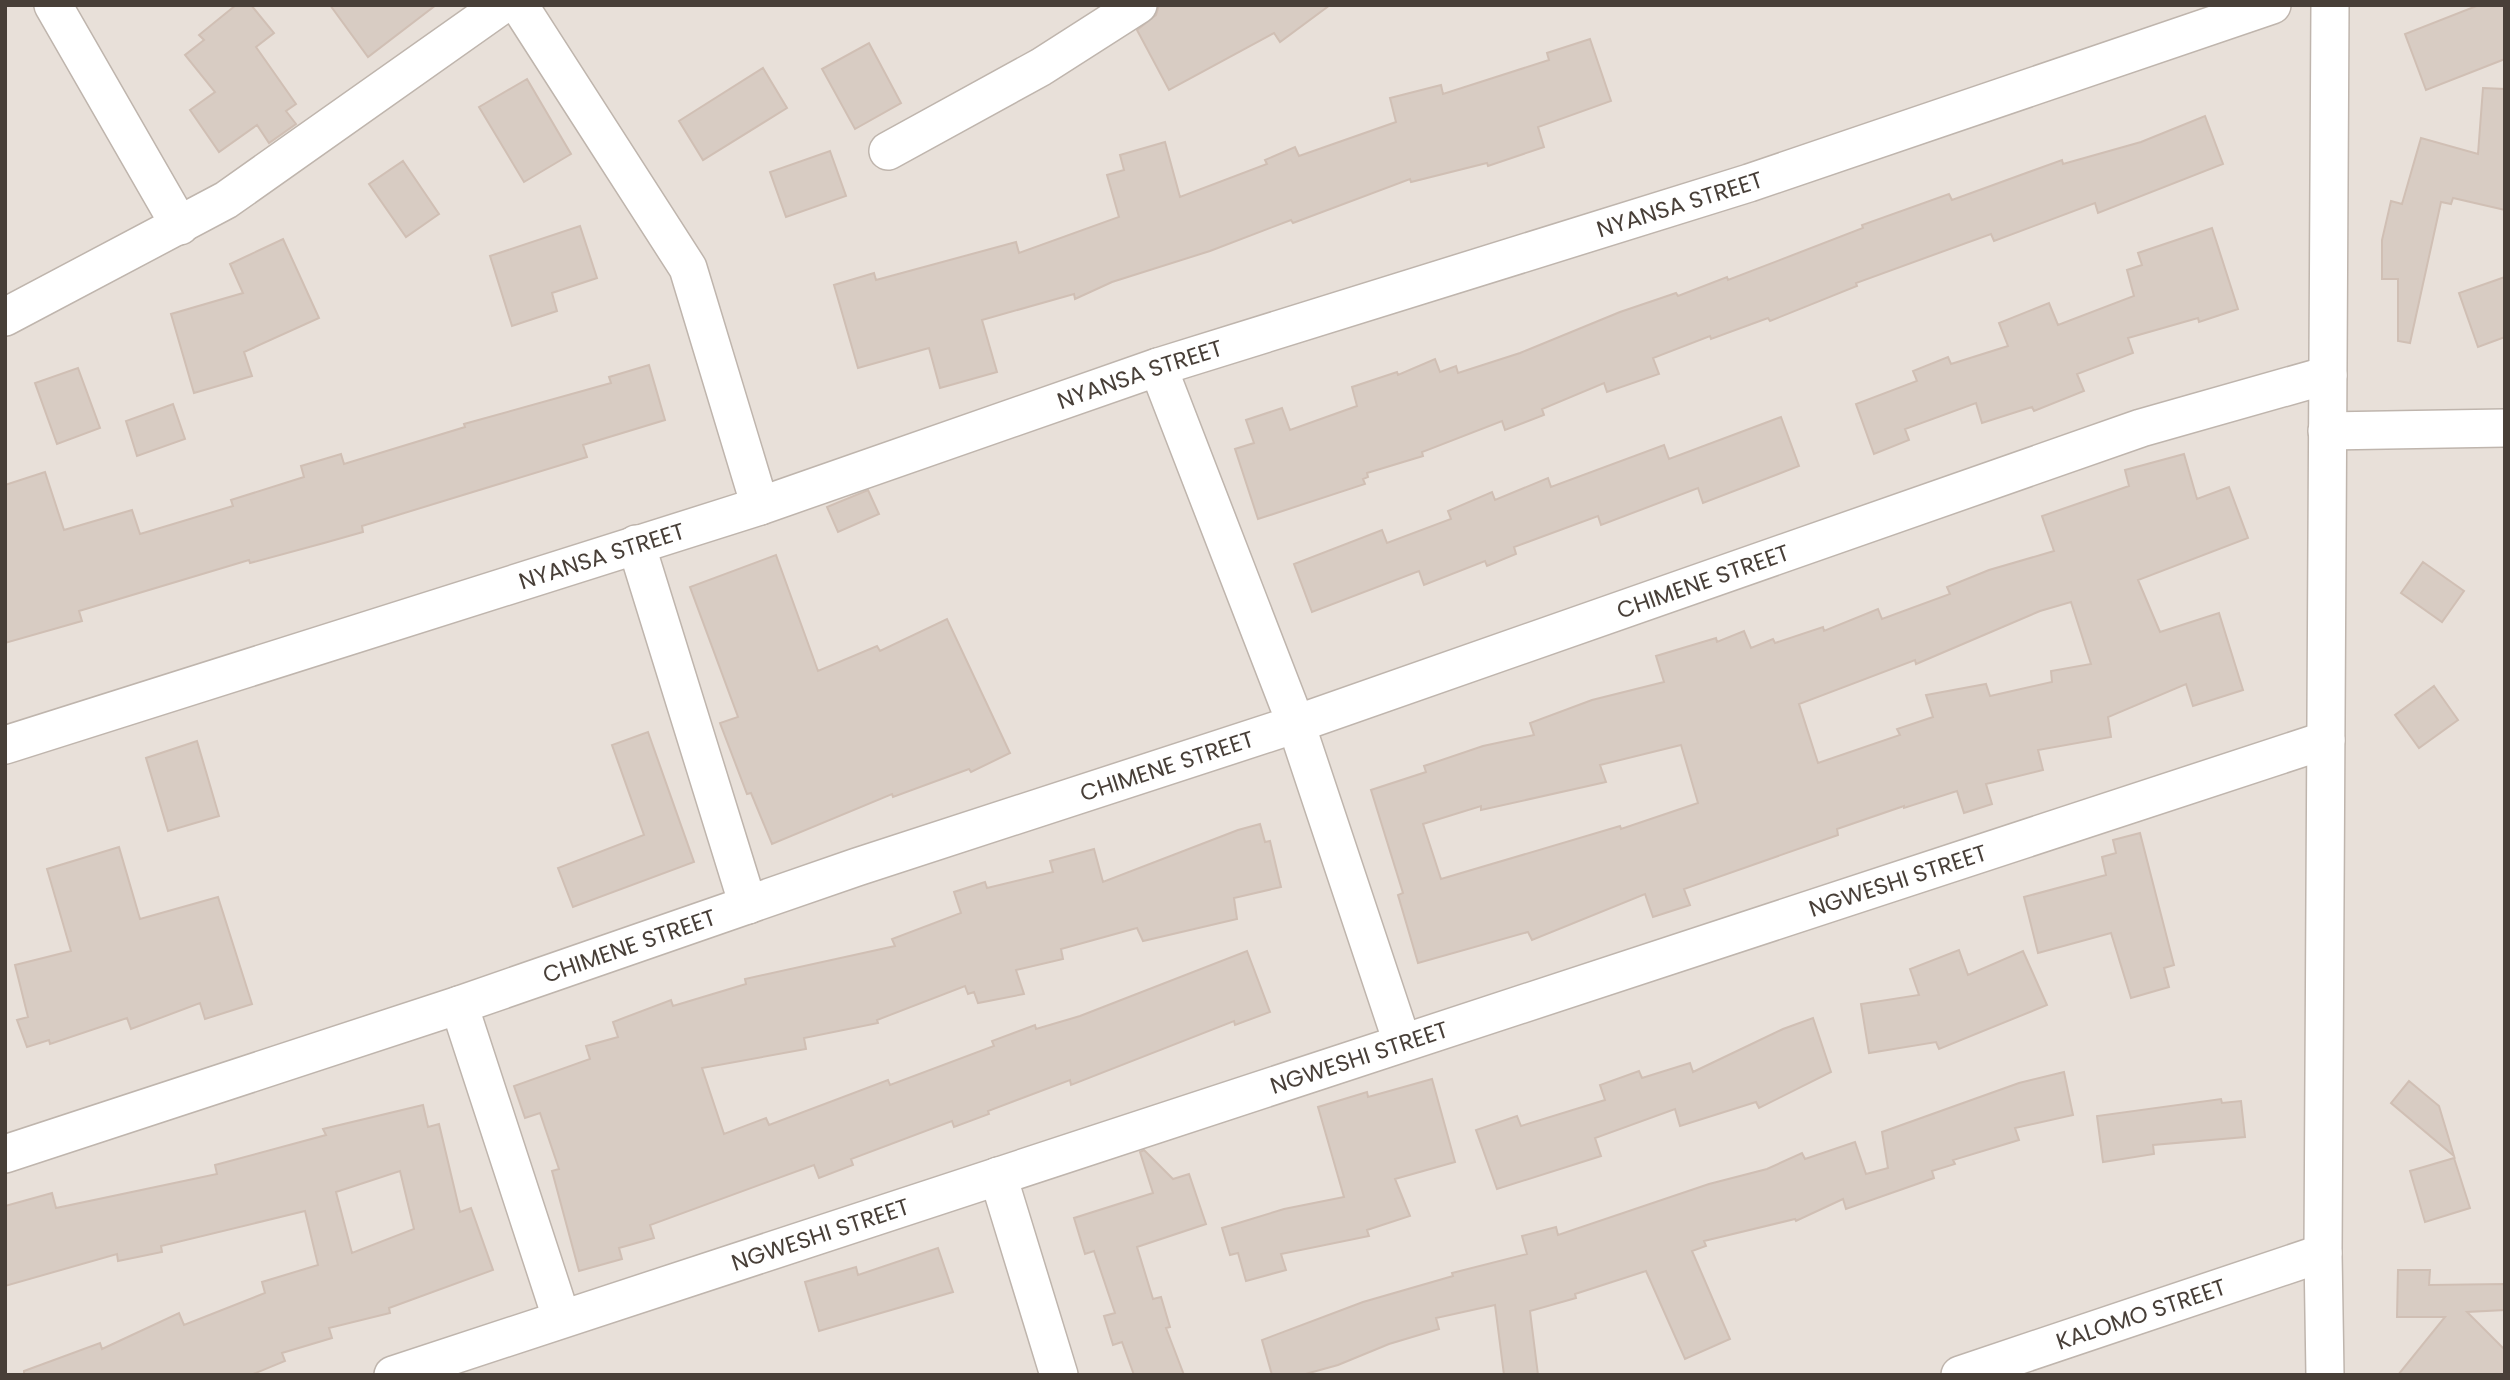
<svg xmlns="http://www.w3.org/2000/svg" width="2510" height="1380" font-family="Poppins,sans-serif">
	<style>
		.residential { fill: #e8e0d9 }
		.building { fill: #d8ccc3; stroke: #d0bfb4; stroke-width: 2; fill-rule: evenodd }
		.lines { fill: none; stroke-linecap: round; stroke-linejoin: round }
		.minor-casing { stroke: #bfb5ad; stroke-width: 40 }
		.minor { stroke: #fff; stroke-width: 37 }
		.labels { text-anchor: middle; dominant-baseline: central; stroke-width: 6; stroke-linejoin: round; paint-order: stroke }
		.street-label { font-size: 23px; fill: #483f38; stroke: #fff }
	</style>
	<rect width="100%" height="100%" fill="#f4efea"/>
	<path class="residential" d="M 5,5 L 2505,5 L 2505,1375 L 5,1375 Z"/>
	<path class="building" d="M 236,5 L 251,5 L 274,33 L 256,47 L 296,104 L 286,111 L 296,124 L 269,143 L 257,125 L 219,152 L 190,110 L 215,92 L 185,55 L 204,40 L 199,35 Z
		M 330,5 L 436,5 L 368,57 Z
		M 1159,5 L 1330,5 L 1280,42 L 1274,33 L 1169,90 L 1137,30 L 1156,15 Z
		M 2479,5 L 2505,5 L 2505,59 L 2426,90 L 2405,34 Z
		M 1590,39 L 1611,101 L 1538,127 L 1544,147 L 1488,166 L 1487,163 L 1411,182 L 1410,179 L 1293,223 L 1291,220 L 1210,251 L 1112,282 L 1075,299 L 1074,294 L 982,320 L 997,372 L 940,388 L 929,348 L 858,368 L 834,285 L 874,273 L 876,280 L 1016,242 L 1019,253 L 1119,217 L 1107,175 L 1124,170 L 1120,155 L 1165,142 L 1180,197 L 1267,164 L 1265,160 L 1295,147 L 1299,156 L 1396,122 L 1390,98 L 1441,85 L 1443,94 L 1549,60 L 1547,53 Z
		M 869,43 L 901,103 L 855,129 L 822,69 Z
		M 763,68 L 787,108 L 703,160 L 679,121 Z
		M 527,79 L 571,154 L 524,182 L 479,107 Z
		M 2483,88 L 2505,89 L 2505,210 L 2453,198 L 2451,204 L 2441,202 L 2410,343 L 2398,341 L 2398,279 L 2382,279 L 2382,240 L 2391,201 L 2402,204 L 2421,138 L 2478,154 Z
		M 2205,116 L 2223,164 L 2098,213 L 2095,203 L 1994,241 L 1991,234 L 1856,283 L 1857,286 L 1770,321 L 1768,318 L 1711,339 L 1710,336 L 1653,358 L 1659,374 L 1607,392 L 1604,383 L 1542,409 L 1544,415 L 1505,430 L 1502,421 L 1422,452 L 1423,456 L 1367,473 L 1368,477 L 1363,479 L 1365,484 L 1258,519 L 1235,449 L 1254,443 L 1246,420 L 1282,408 L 1290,430 L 1357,406 L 1352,387 L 1397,372 L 1398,375 L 1435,359 L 1440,372 L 1456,366 L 1458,373 L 1520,353 L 1620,312 L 1676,293 L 1678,296 L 1727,277 L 1728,280 L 1863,228 L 1862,225 L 1949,194 L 1952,200 L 2062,160 L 2063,164 L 2141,142 Z
		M 830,151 L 846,196 L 786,217 L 770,172 Z
		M 403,161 L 439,214 L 406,237 L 369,184 Z
		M 580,226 L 597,278 L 552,293 L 557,311 L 512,326 L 490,256 Z
		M 2212,228 L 2238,309 L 2199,322 L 2198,318 L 2128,338 L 2133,353 L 2077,374 L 2084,391 L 2034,411 L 2032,407 L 1982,423 L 1976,403 L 1905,429 L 1909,440 L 1874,454 L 1856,404 L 1917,381 L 1913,371 L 1948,357 L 1951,364 L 2008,346 L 1999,323 L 2049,303 L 2058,325 L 2134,296 L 2127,270 L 2142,265 L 2138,253 Z
		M 283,239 L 319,318 L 244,352 L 252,376 L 194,393 L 171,314 L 243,293 L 230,264 Z
		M 2505,277 L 2505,337 L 2478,347 L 2459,293 Z
		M 649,365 L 665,420 L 583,445 L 587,457 L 362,526 L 363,532 L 324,543 L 250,563 L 249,560 L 79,611 L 82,621 L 5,643 L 5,485 L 45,472 L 64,530 L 132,510 L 140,534 L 233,506 L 231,500 L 304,477 L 301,466 L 341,454 L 344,464 L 465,427 L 464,424 L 611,383 L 609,377 Z
		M 78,368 L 100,428 L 57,444 L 35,383 Z
		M 173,404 L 185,439 L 137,456 L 126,421 Z
		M 1781,417 L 1799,466 L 1703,503 L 1698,488 L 1601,525 L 1598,516 L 1514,547 L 1516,554 L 1487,566 L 1485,561 L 1424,585 L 1419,571 L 1312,612 L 1294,564 L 1382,530 L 1387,543 L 1451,519 L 1448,511 L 1492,492 L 1495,500 L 1548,478 L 1551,487 L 1664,445 L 1669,459 Z
		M 2184,454 L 2197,499 L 2229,487 L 2248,538 L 2138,580 L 2160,632 L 2219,613 L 2243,690 L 2193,706 L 2186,684 L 2108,717 L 2111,737 L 2038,750 L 2043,770 L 1986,784 L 1992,804 L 1964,813 L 1957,791 L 1904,808 L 1904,806 L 1837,829 L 1838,835 L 1684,889 L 1690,905 L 1653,917 L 1645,894 L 1532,940 L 1528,932 L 1418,963 L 1398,895 L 1403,893 L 1371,790 L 1426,772 L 1424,766 L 1483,746 L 1534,735 L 1530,723 L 1592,700 L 1664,682 L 1656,656 L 1716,638 L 1717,642 L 1744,631 L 1751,648 L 1773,639 L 1775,643 L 1823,627 L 1824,631 L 1878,609 L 1882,619 L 1950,594 L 1947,587 L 1989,570 L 2054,551 L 2042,516 L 2129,486 L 2125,470 ZM 2071,602 L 2091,664 L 2051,671 L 2052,682 L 1990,696 L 1986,684 L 1926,695 L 1933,717 L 1897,729 L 1900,735 L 1818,763 L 1799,704 L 1915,660 L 1916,664 L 2040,611 ZM 1681,745 L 1698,803 L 1621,829 L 1620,826 L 1441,879 L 1423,824 L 1481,806 L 1481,810 L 1606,782 L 1600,765 Z
		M 868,490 L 879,514 L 838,532 L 827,507 Z
		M 776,555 L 818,671 L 877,646 L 880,651 L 947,619 L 1010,753 L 971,772 L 969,769 L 893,797 L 892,794 L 772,844 L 751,793 L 747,794 L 720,723 L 738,717 L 690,587 Z
		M 2423,562 L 2464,591 L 2442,622 L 2401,593 Z
		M 2434,686 L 2458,720 L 2419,748 L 2395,715 Z
		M 648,732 L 694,862 L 573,907 L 558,868 L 644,835 L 612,745 Z
		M 197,741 L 219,816 L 168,831 L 146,758 Z
		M 1260,824 L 1265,842 L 1270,841 L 1281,887 L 1234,898 L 1237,919 L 1143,941 L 1137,928 L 1061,949 L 1063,959 L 1016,970 L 1024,994 L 978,1003 L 974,992 L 968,994 L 965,986 L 877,1020 L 878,1023 L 804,1038 L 806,1049 L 702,1068 L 724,1134 L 766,1118 L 769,1125 L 888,1080 L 890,1085 L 994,1046 L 992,1041 L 1035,1025 L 1036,1029 L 1080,1016 L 1247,951 L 1270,1012 L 1235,1025 L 1234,1021 L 1071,1085 L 1070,1080 L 988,1111 L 989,1114 L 954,1127 L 952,1121 L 851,1159 L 853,1165 L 819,1178 L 814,1165 L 650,1225 L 654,1238 L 619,1248 L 622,1259 L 579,1271 L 552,1171 L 559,1169 L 540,1113 L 525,1118 L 514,1086 L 590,1059 L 586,1046 L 618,1037 L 613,1022 L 671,1000 L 673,1006 L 746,984 L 745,979 L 895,946 L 892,939 L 961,913 L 954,892 L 985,882 L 987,888 L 1053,872 L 1050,861 L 1094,849 L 1103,882 L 1238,830 Z
		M 2140,833 L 2174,965 L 2164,968 L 2169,987 L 2131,998 L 2111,933 L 2038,953 L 2024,897 L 2106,875 L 2102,857 L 2116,853 L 2113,840 Z
		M 119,847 L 140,919 L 218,897 L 252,1004 L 205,1019 L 200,1003 L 131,1029 L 127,1018 L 50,1044 L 49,1040 L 27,1047 L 17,1020 L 28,1017 L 15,965 L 71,951 L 47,869 Z
		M 1959,950 L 1968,975 L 2023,951 L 2047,1005 L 1939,1049 L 1936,1042 L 1869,1053 L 1861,1004 L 1919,995 L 1910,969 Z
		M 1813,1018 L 1831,1072 L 1759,1108 L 1756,1102 L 1680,1126 L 1675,1109 L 1595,1138 L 1601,1156 L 1497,1189 L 1476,1130 L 1517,1116 L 1521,1126 L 1605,1100 L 1600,1085 L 1639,1071 L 1642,1078 L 1690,1063 L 1693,1072 L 1783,1029 Z
		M 2064,1072 L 2073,1115 L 2015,1128 L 2019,1140 L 1953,1160 L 1955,1164 L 1932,1171 L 1934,1178 L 1846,1209 L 1843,1199 L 1796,1221 L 1795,1219 L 1704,1241 L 1706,1246 L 1692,1251 L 1730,1339 L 1685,1359 L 1646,1271 L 1575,1294 L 1576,1298 L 1530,1311 L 1538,1375 L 1504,1375 L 1495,1305 L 1436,1318 L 1439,1329 L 1389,1344 L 1338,1365 L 1302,1375 L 1272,1375 L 1262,1340 L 1363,1302 L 1453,1276 L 1452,1273 L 1527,1254 L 1522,1236 L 1556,1227 L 1558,1235 L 1709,1184 L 1767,1169 L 1802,1153 L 1805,1159 L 1855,1142 L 1866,1174 L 1888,1168 L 1882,1132 L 2019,1083 Z
		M 1432,1079 L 1455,1162 L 1395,1179 L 1410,1216 L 1367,1230 L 1369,1236 L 1281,1254 L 1286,1270 L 1246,1281 L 1238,1253 L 1230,1255 L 1222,1228 L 1284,1209 L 1344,1197 L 1318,1107 L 1367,1092 L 1368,1097 Z
		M 2409,1081 L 2439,1106 L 2454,1156 L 2391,1103 Z
		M 2221,1099 L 2222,1103 L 2241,1101 L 2245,1137 L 2153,1145 L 2154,1154 L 2103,1162 L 2097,1116 Z
		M 423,1105 L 428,1127 L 439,1124 L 460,1212 L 471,1208 L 493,1270 L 389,1308 L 390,1313 L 329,1328 L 332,1338 L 282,1353 L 285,1361 L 251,1375 L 24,1375 L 24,1371 L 100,1343 L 102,1349 L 179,1313 L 184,1325 L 265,1293 L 262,1282 L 318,1265 L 305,1211 L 161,1246 L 162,1252 L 118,1261 L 117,1254 L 5,1286 L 5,1206 L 52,1193 L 56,1208 L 217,1174 L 215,1165 L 326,1135 L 323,1129 ZM 400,1171 L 414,1229 L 352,1253 L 336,1192 Z
		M 1144,1150 L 1173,1179 L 1189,1174 L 1206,1224 L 1137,1247 L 1153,1299 L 1161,1297 L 1170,1327 L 1166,1328 L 1184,1375 L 1134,1375 L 1122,1342 L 1113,1345 L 1104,1316 L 1115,1313 L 1094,1251 L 1085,1254 L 1074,1218 L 1153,1193 L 1140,1152 Z
		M 2454,1158 L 2470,1208 L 2425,1222 L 2410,1171 Z
		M 938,1248 L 953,1292 L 819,1331 L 805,1282 L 856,1267 L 858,1275 Z
		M 2398,1270 L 2430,1270 L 2429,1285 L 2505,1284 L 2505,1310 L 2467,1312 L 2505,1350 L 2505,1375 L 2398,1375 L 2445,1317 L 2397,1317 Z"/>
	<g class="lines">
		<g class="minor-casing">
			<g id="minor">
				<path d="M 53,5 L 180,226"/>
				<path d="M 519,5 L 688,268 L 760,506"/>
				<path d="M 888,151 L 1041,67 L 1138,5"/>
				<path d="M 5,317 L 226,200 L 502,5"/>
				<path d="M 1158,367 L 1296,724 L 1402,1042"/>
				<path d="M 2327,431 L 2505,428"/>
				<path d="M 636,544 L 748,905"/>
				<path id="s1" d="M 5,745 L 760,506 L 1158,367 L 1749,183 L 2272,5"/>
				<path d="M 459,1005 L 561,1317"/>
				<path id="s2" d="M 5,1154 L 459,1005 L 857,867 L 1296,724 L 2141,428 L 2328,375"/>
				<path d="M 998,1176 L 1059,1375"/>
				<path id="s3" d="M 393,1375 L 2326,740"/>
				<path id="s4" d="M 1960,1375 L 2323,1253"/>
				<path d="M 2325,1375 L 2323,1253 L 2330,5"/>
			</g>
		</g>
		<use href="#minor" class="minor"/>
	</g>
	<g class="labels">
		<g class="street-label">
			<text stroke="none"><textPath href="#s1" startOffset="1760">NYANSA STREET</textPath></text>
			<text stroke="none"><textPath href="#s1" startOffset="1194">NYANSA STREET</textPath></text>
			<text stroke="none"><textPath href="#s1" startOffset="626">NYANSA STREET</textPath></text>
			<text stroke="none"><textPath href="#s2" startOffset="1792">CHIMENE STREET</textPath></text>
			<text stroke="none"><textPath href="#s2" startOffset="1225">CHIMENE STREET</textPath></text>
			<text stroke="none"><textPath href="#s3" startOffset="1584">NGWESHI STREET</textPath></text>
			<text stroke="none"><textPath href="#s2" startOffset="658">CHIMENE STREET</textPath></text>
			<text stroke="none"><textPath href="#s3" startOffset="1017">NGWESHI STREET</textPath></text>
			<text stroke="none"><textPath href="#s3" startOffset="450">NGWESHI STREET</textPath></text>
			<text stroke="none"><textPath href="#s4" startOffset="191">KALOMO STREET</textPath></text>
		</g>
	</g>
	<rect width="2510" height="1380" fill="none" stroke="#483f38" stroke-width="14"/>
</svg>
